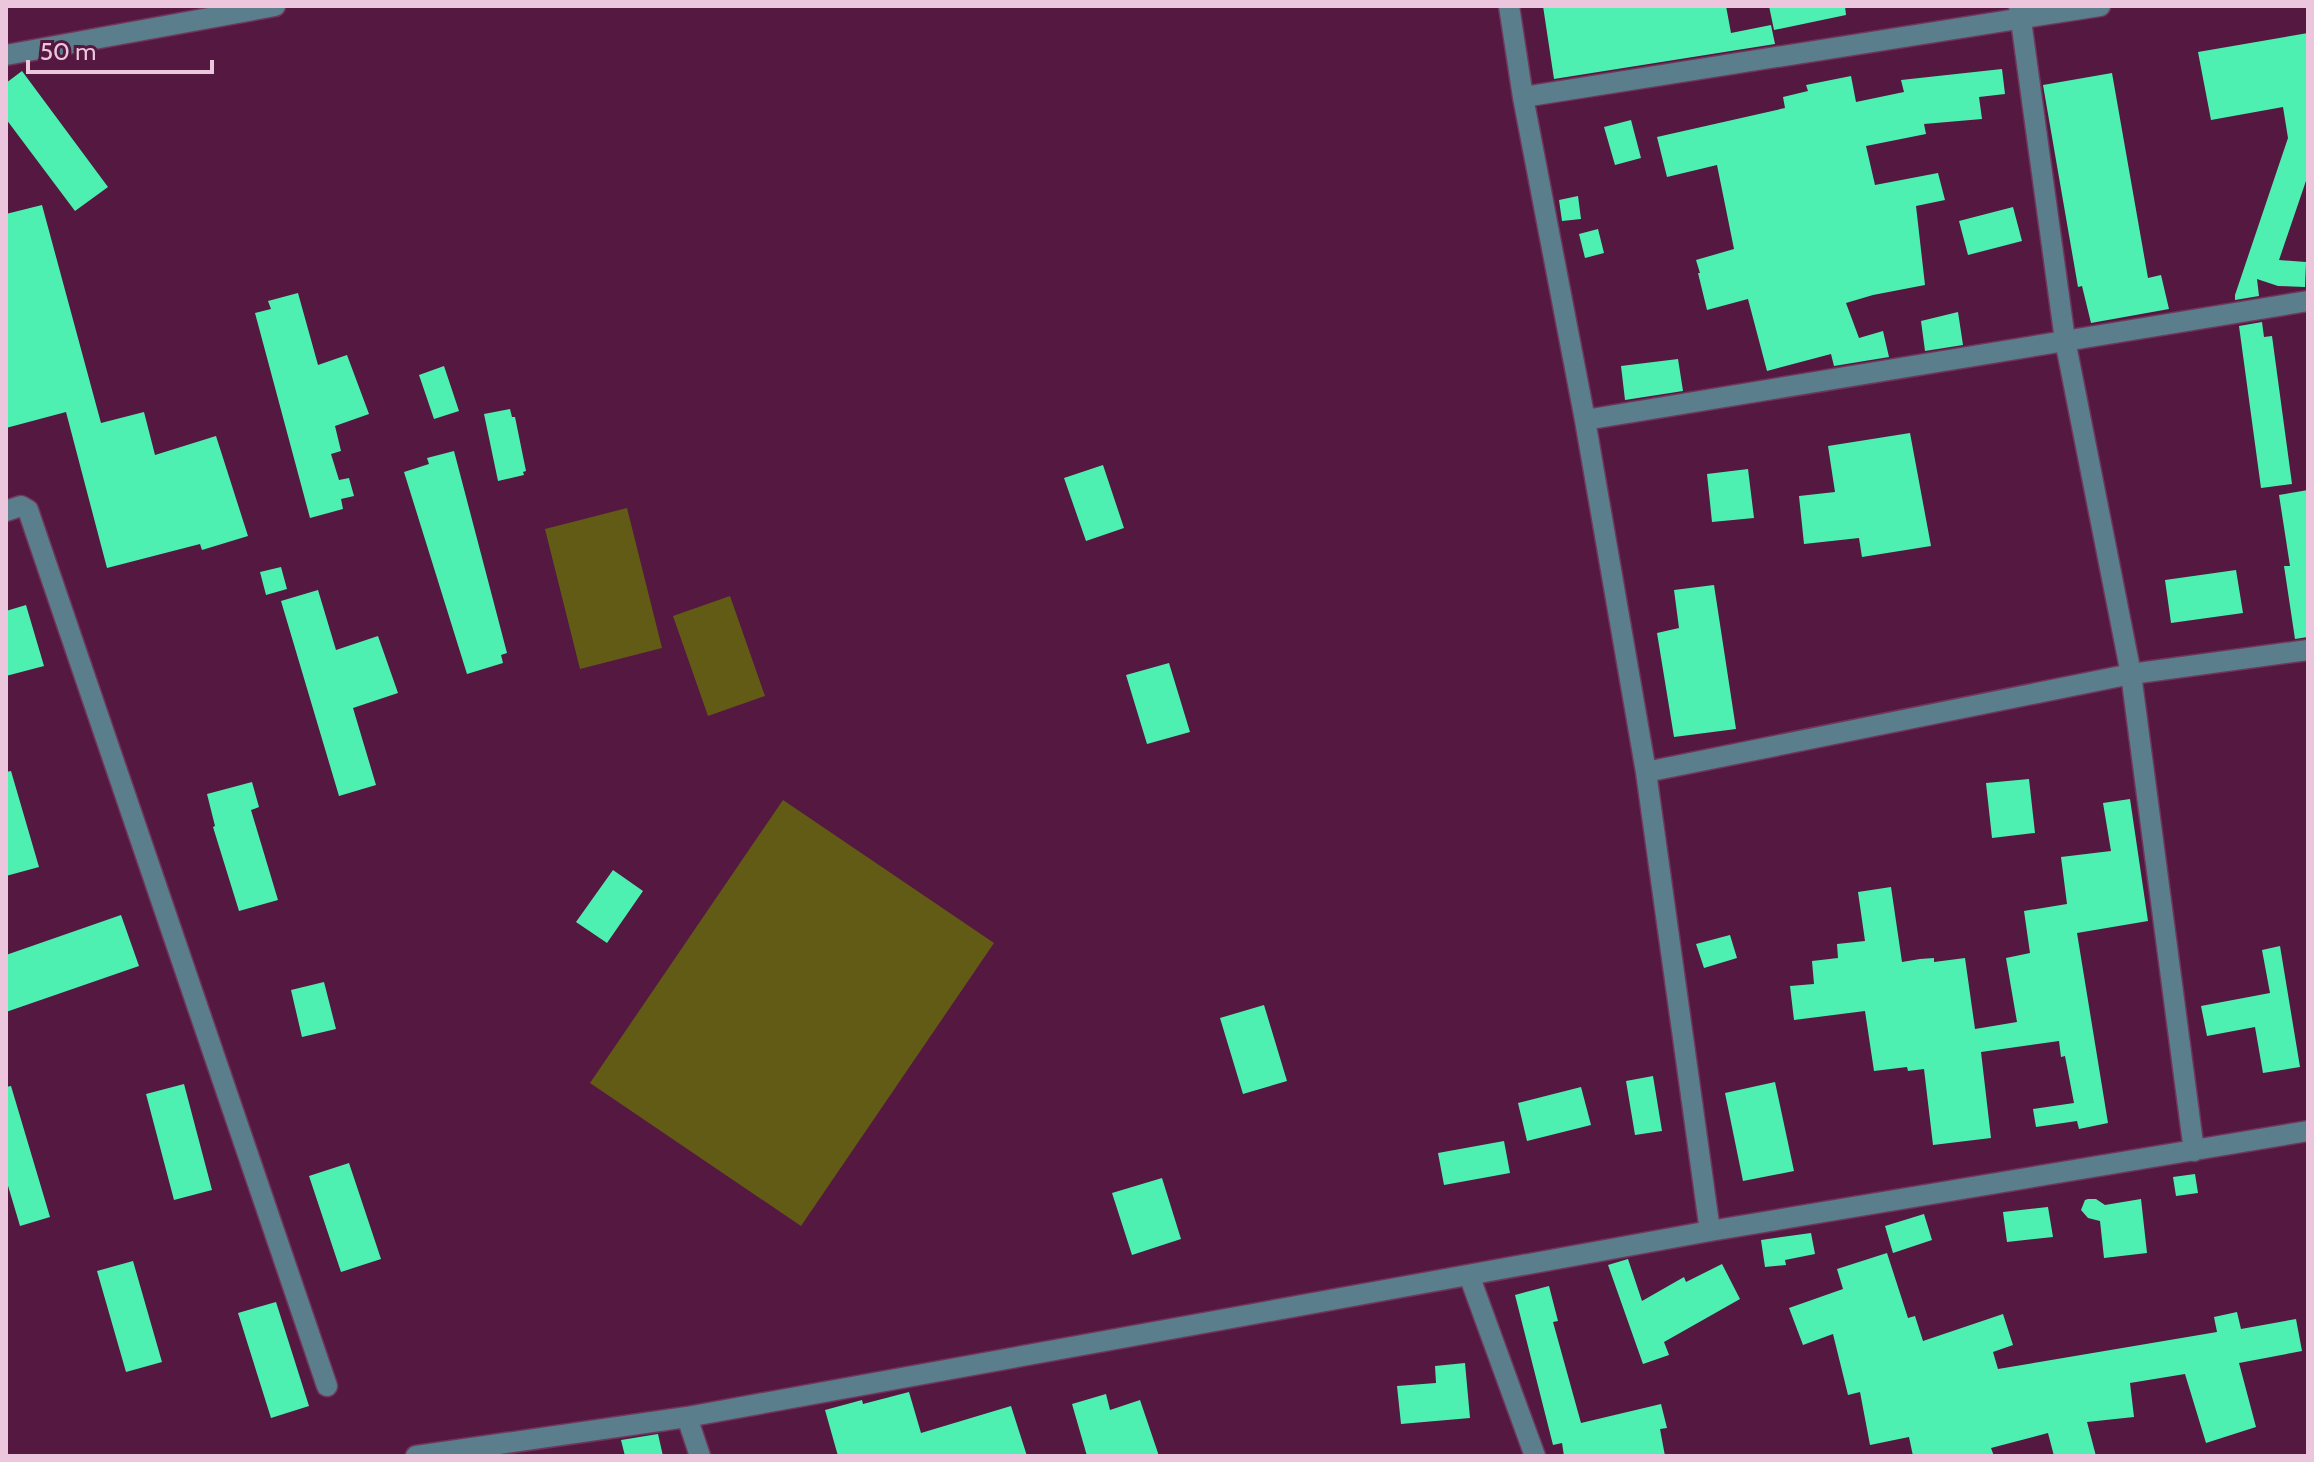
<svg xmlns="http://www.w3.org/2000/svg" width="2314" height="1462" font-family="Cabin,sans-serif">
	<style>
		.green { fill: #625b16 }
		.building { fill: #4ef0b2 }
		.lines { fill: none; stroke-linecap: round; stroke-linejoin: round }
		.minor-casing { stroke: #70375d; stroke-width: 23 }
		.minor { stroke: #5a7e8c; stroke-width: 20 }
	</style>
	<rect width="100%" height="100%" fill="#551841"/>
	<path class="green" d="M 627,508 L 662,648 L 580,669 L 545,529 Z
		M 730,596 L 765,696 L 708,716 L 673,616 Z
		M 783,800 L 994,943 L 801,1226 L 590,1083 Z"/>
	<path class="building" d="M 1543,6 L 1726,6 L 1731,33 L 1771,25 L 1775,44 L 1554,79 Z
		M 1769,6 L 1845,6 L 1846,15 L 1774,30 Z
		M 2308,33 L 2308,175 L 2279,260 L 2306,262 L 2305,287 L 2278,286 L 2257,279 L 2259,296 L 2235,300 L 2235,295 L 2288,138 L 2283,107 L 2211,120 L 2198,52 Z
		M 2002,69 L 2005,94 L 1979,97 L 1982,119 L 1924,124 L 1926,134 L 1866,146 L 1875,185 L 1938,173 L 1945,200 L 1916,206 L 1925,285 L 1873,295 L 1846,303 L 1859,338 L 1883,331 L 1889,357 L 1834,366 L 1831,354 L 1767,371 L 1748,299 L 1707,310 L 1698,273 L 1700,273 L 1696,260 L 1734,249 L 1717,165 L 1667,177 L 1657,137 L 1785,108 L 1783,97 L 1808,91 L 1806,85 L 1851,76 L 1856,102 L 1904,92 L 1901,80 Z
		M 22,71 L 108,187 L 75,211 L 6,119 L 6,83 Z
		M 2112,73 L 2148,278 L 2161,275 L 2169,309 L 2091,323 L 2082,286 L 2078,287 L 2043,85 Z
		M 1631,120 L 1641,158 L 1615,165 L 1604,127 Z
		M 1578,196 L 1581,219 L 1562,221 L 1559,200 Z
		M 42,205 L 101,423 L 144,412 L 155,455 L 216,436 L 248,536 L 202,550 L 200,544 L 107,568 L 66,412 L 6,428 L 6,214 Z
		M 2013,207 L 2022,241 L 1968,255 L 1959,221 Z
		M 1598,229 L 1604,253 L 1585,258 L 1579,234 Z
		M 298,293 L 318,365 L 347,355 L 369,414 L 335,426 L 341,451 L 331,454 L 339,480 L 349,478 L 354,496 L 341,499 L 343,509 L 310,518 L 255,313 L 271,309 L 268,301 Z
		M 1958,312 L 1963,345 L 1925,351 L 1921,321 Z
		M 2262,322 L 2264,337 L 2272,336 L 2292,484 L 2261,488 L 2239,326 Z
		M 1678,359 L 1683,391 L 1625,400 L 1621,366 Z
		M 444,366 L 459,411 L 434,419 L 419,375 Z
		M 510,409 L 512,417 L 515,417 L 526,471 L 523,472 L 524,475 L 498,481 L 484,414 Z
		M 1910,433 L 1931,546 L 1862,557 L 1859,538 L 1804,544 L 1799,496 L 1835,492 L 1828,446 Z
		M 454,451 L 507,653 L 501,655 L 503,663 L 467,674 L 404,472 L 429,464 L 427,458 Z
		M 1103,465 L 1124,528 L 1086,541 L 1064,478 Z
		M 1748,469 L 1754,518 L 1712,522 L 1707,474 Z
		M 2308,490 L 2308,637 L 2295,639 L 2284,566 L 2290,566 L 2279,495 Z
		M 281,567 L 287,589 L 266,595 L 260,572 Z
		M 2236,570 L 2243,613 L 2171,623 L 2165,580 Z
		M 1714,585 L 1736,729 L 1674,737 L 1657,633 L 1679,628 L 1674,590 Z
		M 318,590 L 336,650 L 378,636 L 398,693 L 353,708 L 376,785 L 339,796 L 281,601 Z
		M 26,605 L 44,666 L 6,676 L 6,611 Z
		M 1169,663 L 1190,732 L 1147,744 L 1126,675 Z
		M 11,771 L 39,867 L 6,876 L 6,772 Z
		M 2029,779 L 2035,833 L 1992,838 L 1986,783 Z
		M 252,782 L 259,807 L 251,810 L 278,900 L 239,911 L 213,827 L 215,826 L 207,794 Z
		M 2130,799 L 2148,921 L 2077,933 L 2108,1123 L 2079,1129 L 2077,1121 L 2036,1127 L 2033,1109 L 2074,1103 L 2065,1056 L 2061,1057 L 2059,1041 L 1981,1052 L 1991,1138 L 1933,1145 L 1924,1069 L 1908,1071 L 1907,1067 L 1874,1071 L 1865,1011 L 1794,1020 L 1790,986 L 1814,984 L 1812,961 L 1838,958 L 1837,944 L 1865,941 L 1858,892 L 1891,887 L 1902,962 L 1920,959 L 1934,958 L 1934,962 L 1965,958 L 1975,1029 L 2017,1022 L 2006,958 L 2030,953 L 2024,911 L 2067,904 L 2061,857 L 2111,851 L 2103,803 Z
		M 613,870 L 643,891 L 607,943 L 576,922 Z
		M 121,915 L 139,966 L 6,1012 L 6,955 Z
		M 1730,935 L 1737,958 L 1704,968 L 1696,944 Z
		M 2280,946 L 2300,1067 L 2263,1073 L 2255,1027 L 2207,1036 L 2201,1006 L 2270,993 L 2262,950 Z
		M 324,982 L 336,1029 L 302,1037 L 291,990 Z
		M 1264,1005 L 1287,1081 L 1243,1094 L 1220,1018 Z
		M 1653,1076 L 1662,1131 L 1635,1135 L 1626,1081 Z
		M 1775,1082 L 1794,1171 L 1743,1181 L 1725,1093 Z
		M 184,1084 L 212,1190 L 174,1200 L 146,1094 Z
		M 11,1086 L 50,1217 L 20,1226 L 6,1179 L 6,1087 Z
		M 1581,1087 L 1591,1125 L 1527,1141 L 1518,1103 Z
		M 1504,1141 L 1510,1173 L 1444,1185 L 1438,1153 Z
		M 349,1163 L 381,1259 L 341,1272 L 309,1176 Z
		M 2195,1174 L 2198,1193 L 2176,1196 L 2173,1177 Z
		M 1162,1178 L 1181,1239 L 1132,1255 L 1112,1193 Z
		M 2088,1199 L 2096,1199 L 2105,1205 L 2141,1199 L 2147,1253 L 2104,1258 L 2100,1221 L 2088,1218 L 2081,1210 L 2085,1200 Z
		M 2048,1207 L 2053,1237 L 2007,1242 L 2003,1212 Z
		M 1924,1214 L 1932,1240 L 1893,1253 L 1885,1226 Z
		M 1811,1233 L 1815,1254 L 1785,1260 L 1786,1265 L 1765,1267 L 1761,1240 Z
		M 1887,1253 L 1908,1318 L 1915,1316 L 1923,1341 L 2003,1314 L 2013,1345 L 1993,1352 L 1998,1369 L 2217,1332 L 2214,1317 L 2237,1312 L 2241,1329 L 2296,1319 L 2302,1351 L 2239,1363 L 2256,1427 L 2206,1443 L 2185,1374 L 2130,1383 L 2134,1417 L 2087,1422 L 2096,1456 L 2054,1456 L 2048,1433 L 1991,1448 L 1994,1456 L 1913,1456 L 1909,1437 L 1870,1445 L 1860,1392 L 1848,1395 L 1833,1334 L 1803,1345 L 1789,1308 L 1843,1289 L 1837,1269 Z
		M 1628,1259 L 1642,1301 L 1684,1277 L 1686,1282 L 1722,1264 L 1740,1299 L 1664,1342 L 1669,1355 L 1643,1364 L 1608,1265 Z
		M 133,1261 L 162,1362 L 126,1372 L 97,1271 Z
		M 1549,1286 L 1558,1321 L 1553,1322 L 1581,1423 L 1661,1404 L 1667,1428 L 1660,1429 L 1665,1456 L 1564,1456 L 1562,1443 L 1553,1445 L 1515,1295 Z
		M 276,1302 L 309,1406 L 271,1418 L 238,1313 Z
		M 1465,1363 L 1470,1418 L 1401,1424 L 1397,1386 L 1436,1383 L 1435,1366 Z
		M 909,1392 L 921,1433 L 1011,1406 L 1027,1456 L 838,1456 L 825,1410 L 862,1400 L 863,1404 Z
		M 1106,1394 L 1110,1410 L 1140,1400 L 1159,1456 L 1087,1456 L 1072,1404 Z
		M 658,1434 L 663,1456 L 625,1456 L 621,1440 Z"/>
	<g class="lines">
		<g class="minor-casing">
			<path id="minor" d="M 1509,6 L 1523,97 L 1585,420 L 1646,772 L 1710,1231
				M 2019,6 L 2065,340 L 2131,674 L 2194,1151
				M 6,55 L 275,6
				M 1523,97 L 2100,6
				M 1585,420 L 2308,301
				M 6,511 L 21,506 L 28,510 L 327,1386
				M 1646,772 L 2131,674 L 2308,650
				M 1469,1275 L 1535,1456
				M 687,1417 L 700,1456
				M 416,1456 L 687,1417 L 1710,1231 L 2308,1131"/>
		</g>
		<use href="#minor" class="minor"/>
	</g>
	<rect width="2314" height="1462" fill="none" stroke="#ecc6dc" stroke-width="16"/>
	<path d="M28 60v12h184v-12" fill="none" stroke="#ecc6dc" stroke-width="4"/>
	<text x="40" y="60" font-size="24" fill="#ecc6dc" stroke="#551841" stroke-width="6" paint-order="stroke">50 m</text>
</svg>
